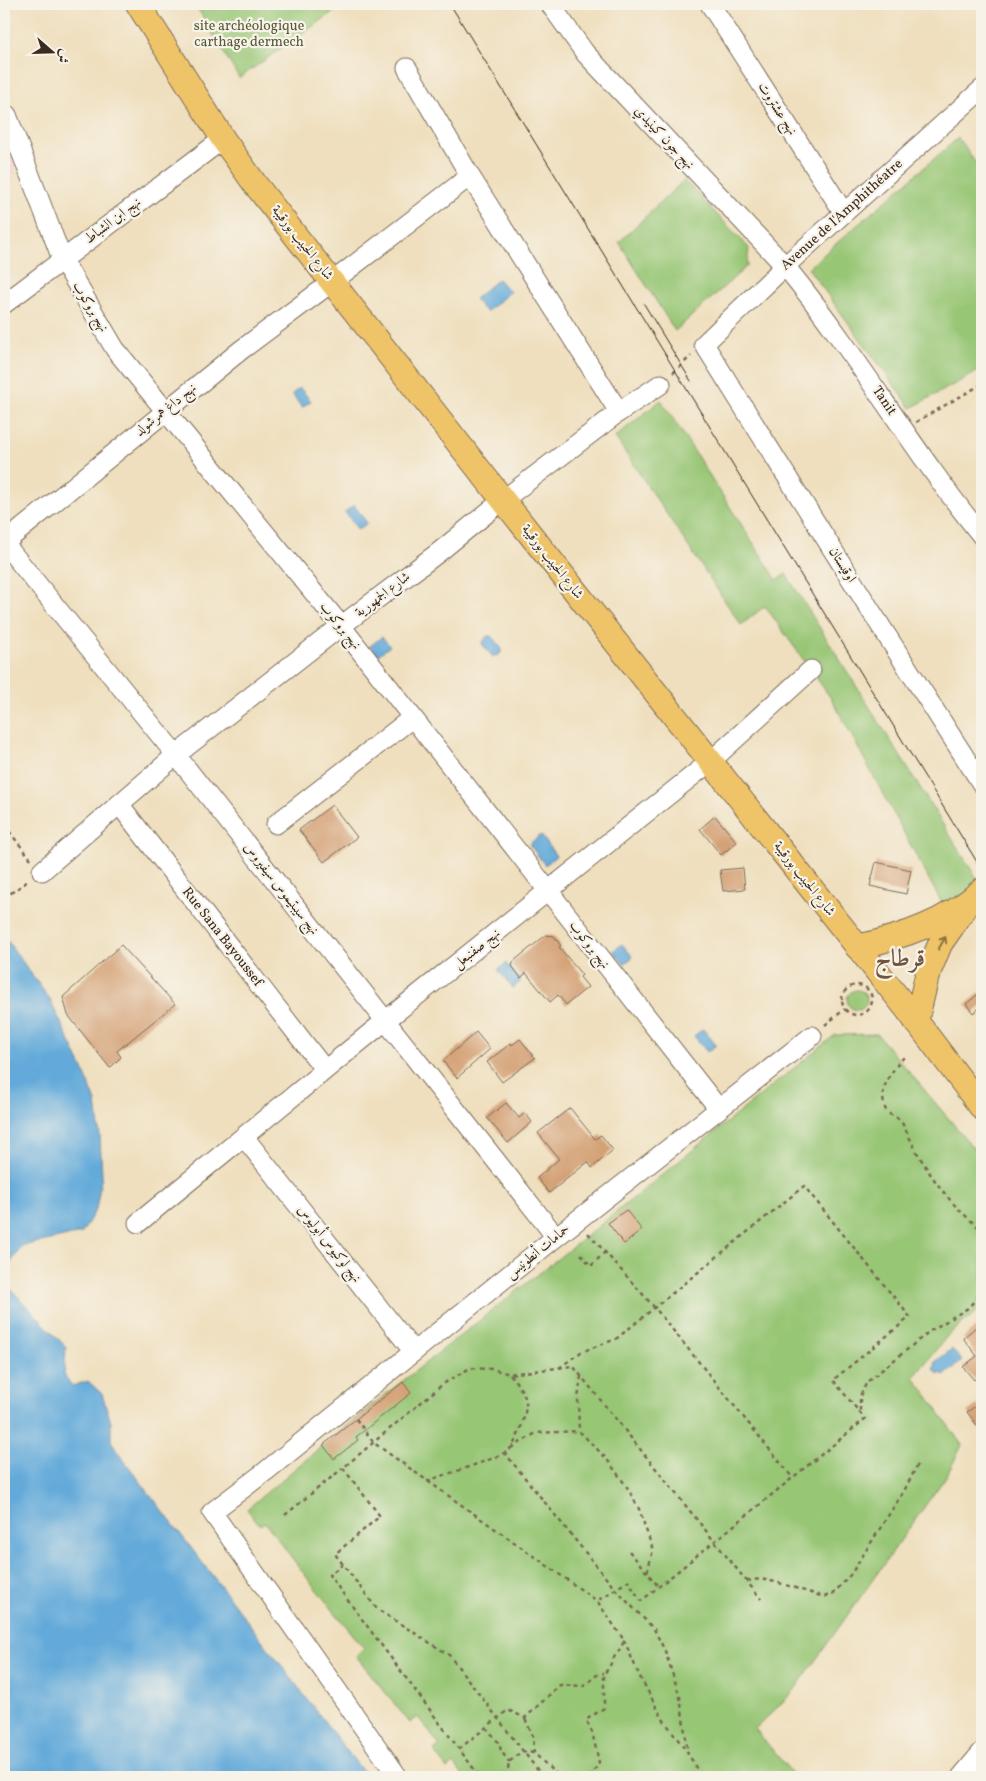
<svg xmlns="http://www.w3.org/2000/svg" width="986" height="1781" font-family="Vollkorn,Amiri,serif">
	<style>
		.built { fill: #f7d0ce }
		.green { fill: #97c675; stroke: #69784a }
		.water { fill: #64aada; stroke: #506a7c }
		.building { fill: #d4a176 }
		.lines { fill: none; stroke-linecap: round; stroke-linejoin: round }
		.minor-casing { stroke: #7a6956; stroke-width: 21 }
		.major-casing { stroke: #7a6956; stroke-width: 26 }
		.path { stroke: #7a6956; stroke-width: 2.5; stroke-dasharray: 4 4; stroke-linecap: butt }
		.minor { stroke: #fff; stroke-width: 19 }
		.major { stroke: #efc469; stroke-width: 24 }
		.tram { stroke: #3b2a1e; stroke-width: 1 }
		.oneway { stroke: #8c6f40 }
		.labels { text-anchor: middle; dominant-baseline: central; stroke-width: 4.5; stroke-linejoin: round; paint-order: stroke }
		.park-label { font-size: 14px; fill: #575938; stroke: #f7f3e8 }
		.street-label { font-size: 14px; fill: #3b2a1e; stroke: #f7f3e8 }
		.town-label { font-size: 24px; font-weight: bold; fill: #71543d; stroke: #f7f3e8 }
	</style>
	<rect width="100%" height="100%" fill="#f7f3e8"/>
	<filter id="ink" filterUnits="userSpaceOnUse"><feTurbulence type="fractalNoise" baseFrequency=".02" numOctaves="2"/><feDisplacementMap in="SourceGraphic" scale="10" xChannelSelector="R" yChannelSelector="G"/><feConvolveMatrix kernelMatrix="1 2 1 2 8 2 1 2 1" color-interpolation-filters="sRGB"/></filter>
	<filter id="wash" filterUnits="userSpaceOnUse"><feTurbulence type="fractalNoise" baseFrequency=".0096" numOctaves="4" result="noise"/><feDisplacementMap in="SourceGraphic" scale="20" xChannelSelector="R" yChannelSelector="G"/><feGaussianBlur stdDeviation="1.12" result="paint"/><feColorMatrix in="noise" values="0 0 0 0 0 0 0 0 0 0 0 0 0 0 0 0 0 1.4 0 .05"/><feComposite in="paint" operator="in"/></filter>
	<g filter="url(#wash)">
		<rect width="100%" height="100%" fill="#efdfbe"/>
		<path class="built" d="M 4,122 L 18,160 L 8,198 L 4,200 Z"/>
		<path class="green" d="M 195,4 L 345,4 L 239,78 Z
			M 958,138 L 982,172 L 982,369 L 911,408 L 808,268 Z
			M 684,180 L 749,248 L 747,266 L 675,331 L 619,242 Z
			M 661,400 L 777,580 L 786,574 L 981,885 L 945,909 L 833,701 L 765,606 L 741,625 L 615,437 Z
			M847 1000a10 10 0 1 1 20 0a10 10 0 1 1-20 0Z
			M 877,1034 L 982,1158 L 982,1307 L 948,1335 L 914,1377 L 962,1445 L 947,1475 L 793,1692 L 755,1729 L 795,1777 L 464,1777 L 454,1764 L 448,1769 L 434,1751 L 440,1746 L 418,1717 L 410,1723 L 356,1656 L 364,1648 L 311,1583 L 265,1522 L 260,1525 L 247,1509 L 347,1425 L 589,1234 L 835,1035 Z"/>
		<path class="water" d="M 498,279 L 510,292 L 486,312 L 474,299 Z
			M 300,388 L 311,401 L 302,408 L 292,394 Z
			M 354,505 L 367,523 L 358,530 L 345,512 Z
			M 487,636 L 491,636 L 502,649 L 501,650 L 501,653 L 498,656 L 495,655 L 493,657 L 482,644 Z
			M 382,637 L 390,646 L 378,655 L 370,646 Z
			M 541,835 L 556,856 L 545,865 L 529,844 Z
			M 4,936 L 50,1000 L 83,1069 L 96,1102 L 100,1136 L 102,1175 L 96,1209 L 82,1233 L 22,1246 L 4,1273 Z
			M 622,944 L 633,957 L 624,964 L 613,951 Z
			M 506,963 L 521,981 L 513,988 L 498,970 Z
			M 703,1029 L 716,1045 L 707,1052 L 694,1036 Z
			M 4,1282 L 66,1347 L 64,1375 L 72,1386 L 88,1381 L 102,1394 L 111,1422 L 111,1441 L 126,1463 L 367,1777 L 4,1777 Z
			M 952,1349 L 962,1361 L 944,1376 L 941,1373 L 939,1375 L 933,1368 L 936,1365 L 934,1363 Z"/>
		<g id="blocks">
			<path class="building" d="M 332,805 L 357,837 L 324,862 L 299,830 Z
				M 715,816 L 737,842 L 721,855 L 700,829 Z
				M 876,862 L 911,870 L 906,894 L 870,886 Z
				M 743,868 L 745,889 L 723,891 L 720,870 Z
				M 546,935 L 554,936 L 561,946 L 559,947 L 582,975 L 580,977 L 588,987 L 566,1005 L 558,995 L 550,1002 L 526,973 L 521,978 L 512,966 L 514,961 Z
				M 121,945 L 175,1004 L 117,1051 L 121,1057 L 110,1068 L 68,1015 L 63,997 Z
				M 982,991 L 982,1006 L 973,1013 L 966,1004 Z
				M 476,1032 L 490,1049 L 457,1078 L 443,1061 Z
				M 520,1039 L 535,1058 L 502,1082 L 487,1062 L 511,1043 L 512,1045 Z
				M 506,1103 L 519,1118 L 525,1113 L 532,1122 L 508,1143 L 487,1118 Z
				M 570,1108 L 595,1139 L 601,1135 L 613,1150 L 592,1168 L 588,1162 L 549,1193 L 537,1178 L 559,1159 L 538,1133 Z
				M 626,1210 L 642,1230 L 624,1244 L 608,1223 Z
				M 982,1322 L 982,1373 L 974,1380 L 963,1367 L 977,1356 L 963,1338 Z
				M 403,1382 L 411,1393 L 356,1437 L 358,1440 L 334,1459 L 323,1445 Z
				M 977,1405 L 982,1412 L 982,1432 L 967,1412 Z"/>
		</g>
	</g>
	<g filter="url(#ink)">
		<use href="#blocks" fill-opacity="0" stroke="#7a6956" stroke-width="1"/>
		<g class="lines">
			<g class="minor-casing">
				<path id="minor" d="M 550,4 L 585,53 L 785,266 C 856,352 912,450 982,536
					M 710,4 L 844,213
					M 407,68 L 470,176 L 619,412
					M 982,89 L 785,266 L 704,344 L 871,611 L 982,784
					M 7,115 L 62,259 L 115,349 L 341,626 L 719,1109
					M 4,304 L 223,139
					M 4,543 L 176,755 L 556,1237
					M 4,543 L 241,350 L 332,282 L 470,176
					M 119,804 L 325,1070
					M 276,824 L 412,718
					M 42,871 L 176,755 L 341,626 L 439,552 L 503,500 L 619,412 L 661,384
					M 244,1137 L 414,1352
					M 138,1223 L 385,1021 L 711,761 L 811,670
					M 398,1777 L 212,1512 L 266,1471 L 556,1237 L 812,1036
					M 961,1777 L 982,1752"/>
			</g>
			<g class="major-casing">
				<path id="major" d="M 138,4 L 223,139 L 255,184 L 503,500 L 907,1009 L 982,1108
					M 857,947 C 903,937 947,922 982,890
					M 916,1022 L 927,976 L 940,944 L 965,908"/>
			</g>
			<path class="path" d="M 673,373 L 691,356
				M 916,422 L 982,384
				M 4,825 L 31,859
				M 4,898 L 28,881
				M842 1000a15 15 0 1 1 30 0a15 15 0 1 1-30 0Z
				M 825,1025 L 845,1009
				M 904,1057 C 892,1071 880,1085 884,1105 C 887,1118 897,1114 902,1123 C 908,1133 912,1144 918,1154 C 936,1185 954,1208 982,1230
				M 588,1233 L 655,1308 L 792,1477
				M 581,1254 L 591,1266 L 605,1252
				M 559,1368 L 581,1352 L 616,1339 L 804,1186 L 910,1317 L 833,1380 L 865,1419 L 641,1601 L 628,1581 L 597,1601 L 624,1640 C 622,1646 620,1650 616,1655 C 610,1661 612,1667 604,1673 L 604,1708 L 586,1720 L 592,1732 L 599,1762 L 591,1777
				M 581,1376 L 578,1399 L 579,1431 L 606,1458 L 627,1487 L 639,1509 L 653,1550 L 647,1573
				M 860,1411 L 860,1396 L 867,1382 L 930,1331 L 968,1308 L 982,1292
				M 356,1419 L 374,1443 L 597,1601
				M 511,1448 L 536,1433 L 579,1431
				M 504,1452 L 615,1589 L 654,1629 L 665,1651 L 680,1697 L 688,1753
				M 427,1481 C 443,1475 501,1458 510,1449 C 518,1440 527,1413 526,1401 C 524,1392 516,1382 510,1374
				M 285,1515 L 343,1468
				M 629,1551 L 658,1586
				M 343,1564 L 329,1575 L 480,1777
				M 747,1581 L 760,1579 L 776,1582 L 824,1597 L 834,1593 L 851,1574 L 904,1491 L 918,1464
				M 624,1640 L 639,1675 L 663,1719 L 688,1753 L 701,1777
				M 525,1719 L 533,1736 L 534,1753 L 559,1777
				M 486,1727 L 499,1743 L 501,1751 L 509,1762
				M 459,1749 L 508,1710 L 525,1718 L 560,1685 L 584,1686 L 597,1675 L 604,1673
				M 507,1777 L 509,1762 L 522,1751 L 534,1753
				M 543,1777 L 449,1655 L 377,1609 L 335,1554 L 380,1516 L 343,1468 L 443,1384 L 470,1368 L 492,1369 L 510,1374 L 573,1366 L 761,1599"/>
			<use href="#minor" class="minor"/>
			<use href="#major" class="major"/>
			<path class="tram" d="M 450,4 L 982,870
				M 644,304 L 691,381"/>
		</g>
		<defs><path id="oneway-shaft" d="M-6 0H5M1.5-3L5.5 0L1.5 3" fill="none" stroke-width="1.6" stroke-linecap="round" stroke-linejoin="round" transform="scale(1.25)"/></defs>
		<use class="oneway" href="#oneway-shaft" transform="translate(942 943) rotate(-60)"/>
	</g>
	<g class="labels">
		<g class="park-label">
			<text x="249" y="26">site archéologique<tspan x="249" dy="16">carthage dermech</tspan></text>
		</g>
		<g class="street-label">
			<text transform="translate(777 109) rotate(57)">نهج عشتروت</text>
			<text transform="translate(664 138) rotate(47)">نهج جون كينيدي</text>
			<text transform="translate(842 215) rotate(-42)">Avenue de l'Amphithéatre</text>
			<text transform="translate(113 221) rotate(-37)">نهج ابن الشباط</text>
			<text transform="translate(302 243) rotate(52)">شارع الحبيب بورقيبة</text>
			<text transform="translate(90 307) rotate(59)">نهج بروكوب</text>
			<text transform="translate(884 401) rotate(56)">Tanit</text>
			<text transform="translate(166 410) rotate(-39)">نهج داغ همرشولد</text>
			<text transform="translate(552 562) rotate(52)">شارع الحبيب بورقيبة</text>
			<text transform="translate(842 565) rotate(58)">اوقيستان</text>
			<text transform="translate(383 595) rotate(-37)">شارع الجمهورية</text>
			<text transform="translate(340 626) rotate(51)">نهج بروكوب</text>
			<text transform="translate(804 879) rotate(52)">شارع الحبيب بورقيبة</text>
			<text transform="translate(281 889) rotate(52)">نهج سيبتيموس سيفيروس</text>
			<text transform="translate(222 937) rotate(52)">Rue Sana Bayoussef</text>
			<text transform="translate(589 945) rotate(52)">نهج بروكوب</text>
			<text transform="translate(477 949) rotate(-38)">نهج صفنبعل</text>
			<text transform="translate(329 1244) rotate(52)">نهج لوكيوس أبوليوس</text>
			<text transform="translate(538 1252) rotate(-39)">حمامات أنطونيس</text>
		</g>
		<g class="town-label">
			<text x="900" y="960">قرطاج</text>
		</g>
	</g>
	<rect width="986" height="1781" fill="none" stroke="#f7f3e8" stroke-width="20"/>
	<g transform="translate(52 52) rotate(110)" stroke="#f7f3e8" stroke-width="4" paint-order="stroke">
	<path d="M0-4L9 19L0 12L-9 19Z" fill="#3b2a1e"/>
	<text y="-8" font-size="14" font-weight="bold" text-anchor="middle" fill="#3b2a1e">ش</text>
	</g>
</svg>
